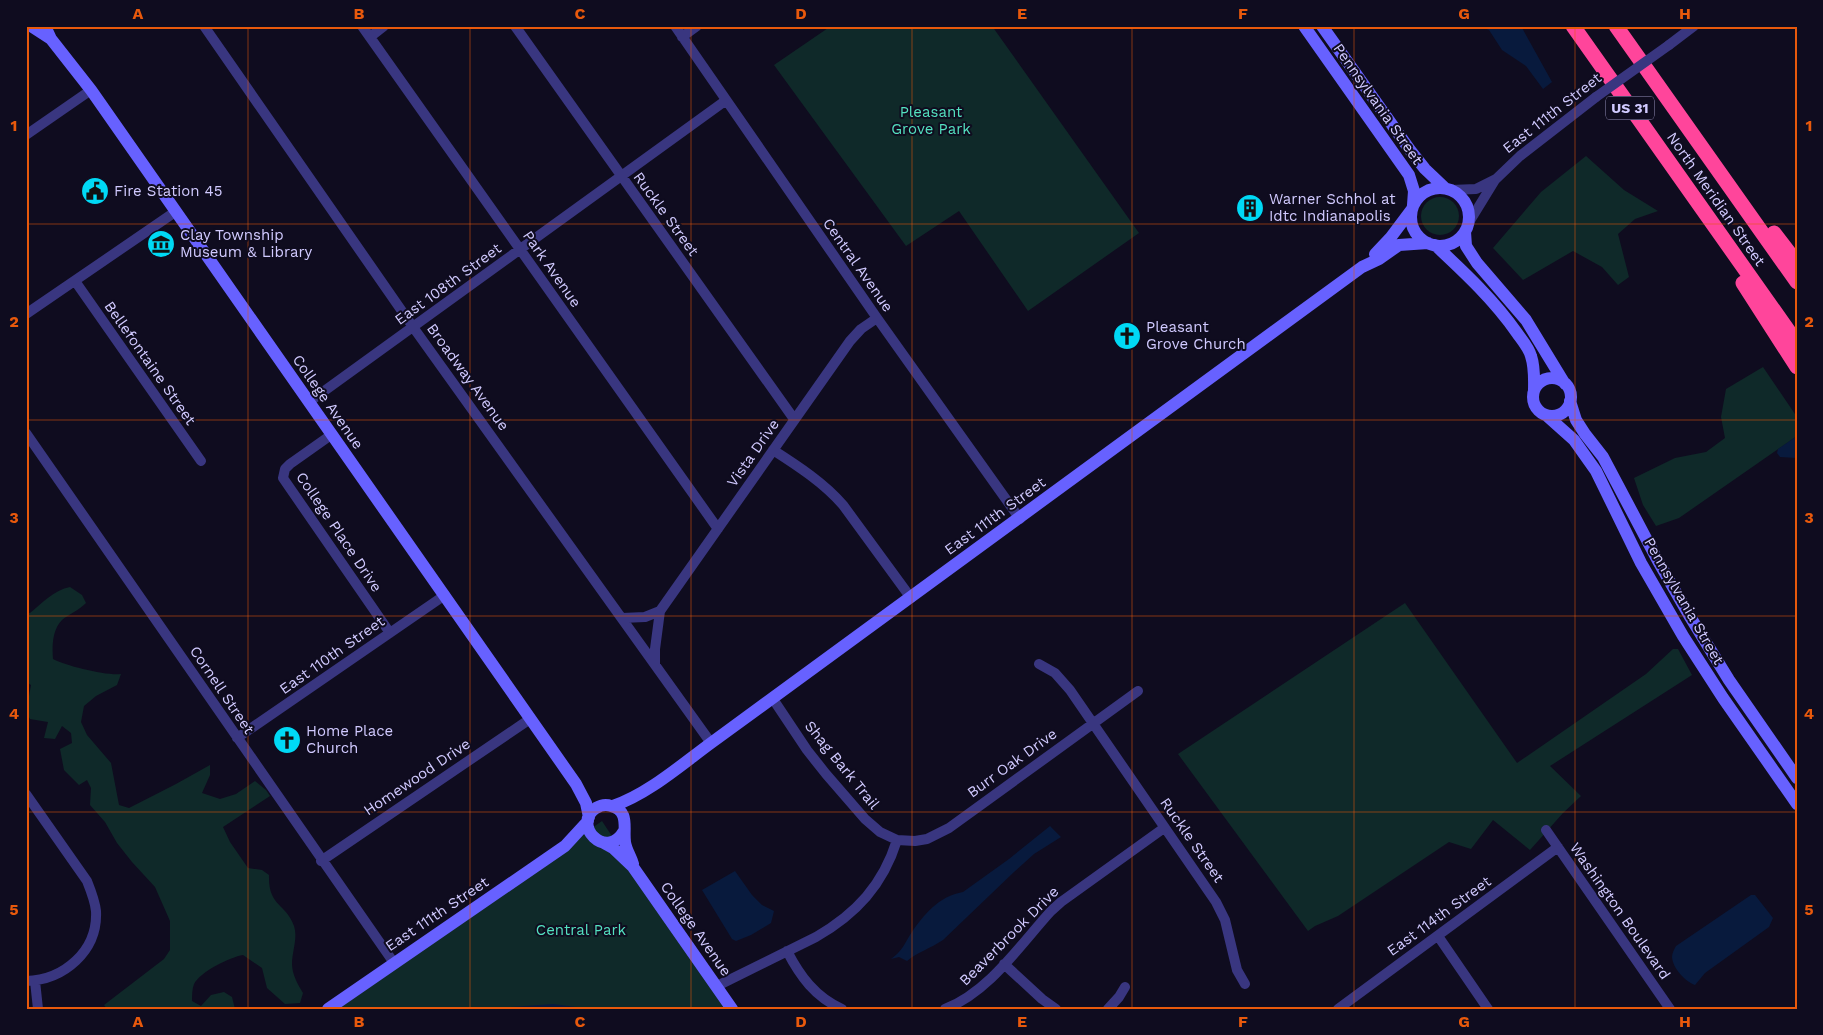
<svg xmlns="http://www.w3.org/2000/svg" width="1823" height="1035" font-family="'Work Sans',sans-serif">
	<style>
		.green { fill: #0f2929 }
		.water { fill: #081a3d }
		.lines { fill: none; stroke-linecap: round; stroke-linejoin: round }
		.street { stroke: #393680; stroke-width: 10 }
		.secondary { stroke: #6761ff; stroke-width: 12 }
		.highway { stroke: #ff459b; stroke-width: 15 }
		.street-bridge { stroke: #393680; stroke-width: 10 }
		.grid { fill: none; stroke: #e8590c; stroke-width: 1; stroke-opacity: 0.55 }
		.labels { text-anchor: middle; dominant-baseline: central; stroke-width: 4; stroke-linejoin: round; paint-order: stroke }
		.shield { fill: #0f0c1f; stroke: #9791bc; stroke-width: 1 }
		.shield-label { font-size: 14px; font-weight: bold; fill: #d1caff }
		.street-label { font-size: 15px; fill: #d1caff; stroke: #0f0c1f }
		.park-label { font-size: 15px; fill: #54e1c0; stroke: #0f0c1f }
		.poi-label { font-size: 15px; fill: #d1caff; stroke: #0f0c1f; text-anchor: start }
		.neatline { fill: none; stroke: #e8590c; stroke-width: 2 }
		.grid-label { font-size: 16px; text-anchor: middle; font-weight: bold; fill: #e8590c }
	</style>
	<rect width="100%" height="100%" fill="#0f0c1f"/>
	<path class="green" d="M 831,26 L 992,26 L 1139,233 L 1028,311 L 959,211 L 906,246 L 774,65 Z
		M 1586,156 L 1624,190 L 1658,211 L 1635,219 L 1618,234 L 1629,277 L 1618,285 L 1602,267 L 1573,251 L 1523,280 L 1493,248 L 1541,192 Z
		M1421 216a19 19 0 1 1 38 0a19 19 0 1 1-38 0Z
		M 1763,367 L 1797,417 L 1797,436 L 1679,518 L 1656,526 L 1643,505 L 1634,478 L 1675,458 L 1706,452 L 1725,438 L 1721,417 L 1726,389 Z
		M 70,587 L 82,595 L 86,603 C 79,610 68,615 62,620 C 52,630 52,647 53,659 C 66,666 107,676 121,674 L 117,685 L 96,696 L 84,706 L 81,722 L 87,735 L 111,763 L 119,805 L 129,808 L 176,784 L 210,765 L 210,775 L 202,793 L 220,799 L 236,794 L 255,781 L 266,790 L 270,796 L 223,827 L 230,842 L 248,868 L 262,870 L 269,875 C 268,907 286,903 294,926 C 298,939 292,951 292,964 C 292,974 298,985 303,993 L 300,1003 L 285,1004 L 267,988 L 262,968 L 243,955 C 230,957 200,972 194,984 C 192,989 192,996 192,1001 L 201,1006 L 211,995 L 224,992 L 232,997 L 235,1009 L 107,1009 L 104,1005 L 164,959 L 170,950 L 170,921 L 155,887 L 132,862 L 117,843 L 105,822 L 90,805 L 91,788 L 87,780 L 79,785 L 64,770 L 60,749 L 72,743 L 71,733 L 62,726 L 55,739 L 44,738 L 48,722 L 30,719 L 26,712 L 26,698 L 29,696 L 31,685 L 26,682 L 26,613 L 30,613 C 42,603 54,590 70,587 Z
		M 1405,603 L 1517,763 L 1646,674 L 1673,649 L 1678,649 L 1692,675 L 1550,766 L 1581,796 L 1563,813 L 1530,850 L 1493,820 L 1471,849 L 1449,842 L 1338,916 L 1315,926 L 1308,931 L 1178,754 Z
		M 602,821 L 726,1009 L 331,1009 Z"/>
	<path class="water" d="M 1479,26 L 1521,26 L 1552,82 L 1543,89 L 1526,66 L 1502,50 L 1489,30 Z
		M 1797,436 L 1797,458 L 1780,457 L 1777,453 L 1778,449 Z
		M 1050,826 L 1061,837 L 1034,854 L 1014,872 L 943,940 C 931,948 918,952 907,961 L 899,957 L 891,959 C 901,952 904,945 910,935 C 923,915 939,896 963,892 L 1009,859 Z
		M 735,871 L 752,895 L 762,905 L 774,911 L 771,923 L 751,935 L 736,941 L 732,939 L 702,890 Z
		M 1751,895 L 1755,895 L 1773,918 L 1769,927 L 1705,973 L 1695,985 C 1685,981 1673,969 1672,957 C 1672,953 1674,950 1676,946 Z
		M 553,1004 L 592,1009 L 486,1009 Z"/>
	<g class="lines">
		<path class="street" d="M 204,26 L 413,327 L 711,743
			M 362,26 L 718,529
			M 515,26 L 794,419
			M 675,26 L 877,318 L 1020,519
			M 370,37 L 384,26
			M 682,37 L 697,26
			M 1669,45 L 1694,26
			M 26,135 L 91,90
			M 1451,190 L 1476,189 L 1496,179 L 1520,156 L 1596,97
			M 1468,224 L 1495,180
			M 75,281 L 201,461
			M 26,314 L 175,212
			M 309,402 L 725,101
			M 26,433 L 394,963
			M 331,435 L 290,464 L 285,469 L 283,478 L 390,633
			M 773,450 C 798,466 824,483 843,505 L 911,598
			M 622,618 L 645,617 L 660,611
			M 655,664 L 655,649 L 660,611 L 850,341 L 861,329 L 877,318
			M 1039,664 L 1055,673 L 1070,690 L 1216,902 L 1225,920 L 1237,970 L 1245,984
			M 773,699 L 807,750 L 826,774 L 865,819 L 880,832 L 897,840 L 915,841 L 927,839 L 949,828 L 1138,691
			M 237,738 L 445,595
			M 26,794 L 87,881 C 91,891 95,901 96,911 C 98,951 64,980 26,981
			M 1546,830 L 1670,1009
			M 321,861 L 530,719
			M 1438,936 L 1488,1009
			M 787,951 C 800,976 815,997 842,1009
			M 1004,964 L 1042,999 L 1056,1009
			M 35,981 L 38,1009
			M 717,986 L 816,937 C 856,914 883,885 897,840
			M 945,1009 C 989,992 1020,945 1051,911 L 1061,902 L 1164,828
			M 1108,1009 L 1119,997 L 1125,987
			M 1338,1009 L 1558,847"/>
		<path class="secondary" d="M 31,26 L 51,39
			M 45,26 L 51,39 L 91,90 L 576,784 L 586,803 L 589,817
			M 1304,26 L 1409,175 L 1414,191 L 1413,205
			M 1322,26 L 1410,150 L 1425,169 L 1445,188
			M1411 217a29 29 0 1 1 58 0a29 29 0 1 1-58 0Z
			M 1465,232 L 1466,246 L 1477,263 L 1526,320 L 1565,384
			M 1435,245 C 1465,273 1494,300 1517,333 C 1522,340 1529,348 1531,356 C 1535,368 1534,380 1534,391
			M 1375,254 L 1391,237 L 1412,209
			M1533 397a19 19 0 1 1 38 0a19 19 0 1 1-38 0Z
			M 1570,401 L 1576,420 L 1585,434 L 1603,457 L 1658,561 L 1689,615 L 1729,680 L 1797,778
			M 1546,415 L 1574,440 L 1596,471 L 1641,563 L 1683,636 L 1723,698 L 1797,804
			M 613,806 C 648,794 681,765 711,743 L 1362,267 L 1379,259 L 1399,245 L 1428,243
			M 624,831 C 606,862 571,824 596,808 C 601,805 606,804 611,806 C 630,811 623,828 625,842 C 626,850 631,856 633,864
			M 604,843 L 613,848 L 633,867 L 732,1009
			M 328,1009 L 565,846 L 588,821"/>
		<path class="highway" d="M 1573,26 L 1797,343
			M 1616,26 L 1797,282
			M 1774,233 L 1797,263
			M 1743,283 L 1797,367"/>
		<path class="street-bridge" d="M 1596,97 L 1669,45"/>
	</g>
	<path class="grid" d="M 248,26 L 248,1009M 470,26 L 470,1009M 691,26 L 691,1009M 912,26 L 912,1009M 1132,26 L 1132,1009M 1354,26 L 1354,1009M 1575,26 L 1575,1009M 26,224 L 1797,224M 26,420 L 1797,420M 26,616 L 1797,616M 26,812 L 1797,812"/>
	<defs>
		<g id="civic-disc" transform="scale(1.4375)"><circle r="9.5" fill="#00d9f5" stroke="#0f0c1f"/><path d="M-.6-6.5H3V-4.5H.6V-3L4-1V1h2V6H-6V1h2V-1L-.6-3ZM-1.2 2.5V6h2.4V2.5Z" fill="#111"/></g>
		<g id="building-disc" transform="scale(1.4375)"><circle r="9.5" fill="#00d9f5" stroke="#0f0c1f"/><path d="M-4-6H4V6H1V3H-1V6H-4ZM-2.5-4.3h1.7v1.8h-1.7ZM.8-4.3h1.7v1.8H.8ZM-2.5-1h1.7V.8h-1.7ZM.8-1h1.7V.8H.8Z" fill="#111"/></g>
		<g id="museum-disc" transform="scale(1.4375)"><circle r="9.5" fill="#00d9f5" stroke="#0f0c1f"/><path d="M0-6L6-3V-2H-6V-3ZM-5-1h2V3h-2ZM-1-1h2V3h-2ZM3-1h2V3H3ZM-6 4H6V6H-6Z" fill="#111"/></g>
		<g id="church-disc" transform="scale(1.4375)"><circle r="9.5" fill="#00d9f5" stroke="#0f0c1f"/><path d="M-1.2-6h2.4v3.5h3.3v2.4h-3.3V6h-2.4V-.1h-3.3v-2.4h3.3Z" fill="#111"/></g>
	</defs>
	<g fill-rule="evenodd">
		<use href="#civic-disc" x="95" y="191"/>
		<use href="#building-disc" x="1250" y="208"/>
		<use href="#museum-disc" x="161" y="244"/>
		<use href="#church-disc" x="1127" y="336"/>
		<use href="#church-disc" x="287" y="740"/>
	</g>
	<g class="labels">
		<rect class="shield" x="1606" y="96.5" width="48" height="23" rx="4"/>
		<g class="shield-label">
			<text x="1630" y="108">US 31</text>
		</g>
		<g class="street-label">
			<text transform="translate(1378 104) rotate(55)">Pennsylvania Street</text>
			<text transform="translate(1552 113) rotate(-38)">East 111th Street</text>
			<text transform="translate(1716 199) rotate(55)">North Meridian Street</text>
			<text transform="translate(666 214) rotate(54)">Ruckle Street</text>
			<text transform="translate(858 265) rotate(55)">Central Avenue</text>
			<text transform="translate(552 269) rotate(55)">Park Avenue</text>
			<text transform="translate(448 284) rotate(-36)">East 108th Street</text>
			<text transform="translate(150 363) rotate(55)">Bellefontaine Street</text>
			<text transform="translate(468 377) rotate(54)">Broadway Avenue</text>
			<text transform="translate(328 402) rotate(55)">College Avenue</text>
			<text transform="translate(753 453) rotate(-55)">Vista Drive</text>
			<text transform="translate(995 516) rotate(-36)">East 111th Street</text>
			<text transform="translate(339 532) rotate(56)">College Place Drive</text>
			<text transform="translate(1684 601) rotate(60)">Pennsylvania Street</text>
			<text transform="translate(332 655) rotate(-35)">East 110th Street</text>
			<text transform="translate(222 690) rotate(56)">Cornell Street</text>
			<text transform="translate(1012 763) rotate(-36)">Burr Oak Drive</text>
			<text transform="translate(842 765) rotate(51)">Shag Bark Trail</text>
			<text transform="translate(417 777) rotate(-34)">Homewood Drive</text>
			<text transform="translate(1192 840) rotate(55)">Ruckle Street</text>
			<text transform="translate(1620 911) rotate(55)">Washington Boulevard</text>
			<text transform="translate(437 914) rotate(-34)">East 111th Street</text>
			<text transform="translate(1439 916) rotate(-36)">East 114th Street</text>
			<text transform="translate(696 929) rotate(55)">College Avenue</text>
			<text transform="translate(1009 936) rotate(-45)">Beaverbrook Drive</text>
		</g>
		<g class="park-label">
			<text x="931" y="112">Pleasant<tspan x="931" dy="17">Grove Park</tspan></text>
			<text x="581" y="930">Central Park</text>
		</g>
		<g class="poi-label">
			<text x="114" y="191">Fire Station 45</text>
			<text x="1269" y="199">Warner Schhol at<tspan x="1269" dy="17">Idtc Indianapolis</tspan></text>
			<text x="180" y="235">Clay Township<tspan x="180" dy="17">Museum &amp; Library</tspan></text>
			<text x="1146" y="327">Pleasant<tspan x="1146" dy="17">Grove Church</tspan></text>
			<text x="306" y="731">Home Place<tspan x="306" dy="17">Church</tspan></text>
		</g>
	</g>
	<rect width="1823" height="1035" fill="none" stroke="#0f0c1f" stroke-width="55"/>
	<rect x="28" y="28" width="1768" height="980" class="neatline"/>
	<g class="grid-label">
		<text x="138" y="19">A</text>
		<text x="359" y="19">B</text>
		<text x="580" y="19">C</text>
		<text x="801" y="19">D</text>
		<text x="1022" y="19">E</text>
		<text x="1243" y="19">F</text>
		<text x="1464" y="19">G</text>
		<text x="1685" y="19">H</text>
		<text x="14" y="131">1</text>
		<text x="1809" y="131">1</text>
		<text x="14" y="327">2</text>
		<text x="1809" y="327">2</text>
		<text x="14" y="523">3</text>
		<text x="1809" y="523">3</text>
		<text x="14" y="719">4</text>
		<text x="1809" y="719">4</text>
		<text x="14" y="915">5</text>
		<text x="1809" y="915">5</text>
		<text x="138" y="1027">A</text>
		<text x="359" y="1027">B</text>
		<text x="580" y="1027">C</text>
		<text x="801" y="1027">D</text>
		<text x="1022" y="1027">E</text>
		<text x="1243" y="1027">F</text>
		<text x="1464" y="1027">G</text>
		<text x="1685" y="1027">H</text>
	</g>
</svg>
